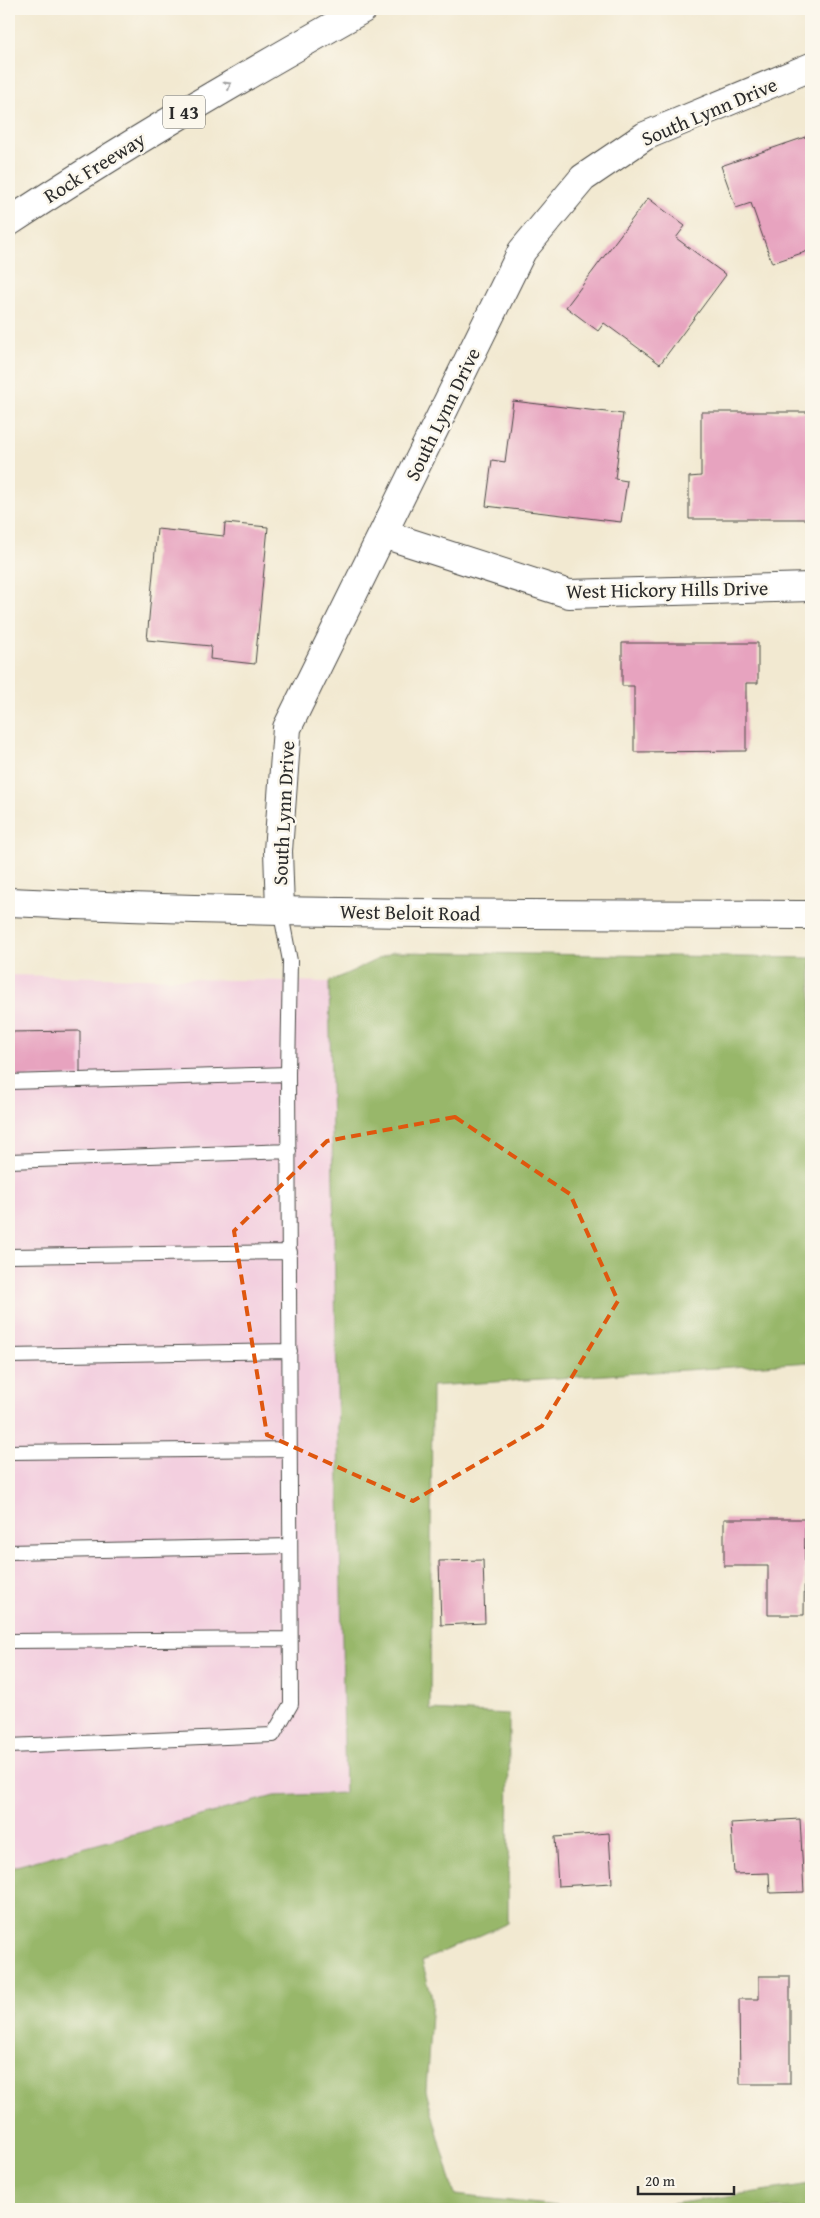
<svg xmlns="http://www.w3.org/2000/svg" width="820" height="2218" font-family="'Gentium Book Plus',serif">
	<style>
		.built { fill: #f3cfdf }
		.forest { fill: #98b76a; stroke: #62714a }
		.building { fill: #e7a3bf }
		.lines { fill: none; stroke-linecap: round; stroke-linejoin: round }
		.service-casing { stroke: #494844; stroke-width: 16 }
		.minor-casing { stroke: #494844; stroke-width: 30 }
		.secondary-casing { stroke: #494844; stroke-width: 30 }
		.motorway-casing { stroke: #494844; stroke-width: 30 }
		.service { stroke: #fff; stroke-width: 14 }
		.minor { stroke: #fff; stroke-width: 28 }
		.secondary { stroke: #fff; stroke-width: 28 }
		.motorway { stroke: #fff; stroke-width: 28 }
		.oneway { stroke: #a0a0a0 }
		.marked { fill: none; stroke: #df570e; stroke-width: 4; stroke-dasharray: 10 6; stroke-linejoin: round }
		.labels { text-anchor: middle; dominant-baseline: central; stroke-width: 5; stroke-linejoin: round; paint-order: stroke }
		.shield { fill: #fbf7ec; stroke: #696865; stroke-width: 1 }
		.shield-label { font-size: 19px; font-weight: bold; fill: #2b2b2b }
		.street-label { font-size: 20px; fill: #2b2b2b; stroke: #fbf7ec }
	</style>
	<rect width="100%" height="100%" fill="#fbf7ec"/>
	<filter id="ink" filterUnits="userSpaceOnUse"><feTurbulence type="fractalNoise" baseFrequency=".02" numOctaves="2"/><feDisplacementMap in="SourceGraphic" scale="10" xChannelSelector="R" yChannelSelector="G"/><feConvolveMatrix kernelMatrix="1 2 1 2 8 2 1 2 1" color-interpolation-filters="sRGB"/></filter>
	<filter id="wash" filterUnits="userSpaceOnUse"><feTurbulence type="fractalNoise" baseFrequency=".0096" numOctaves="4" result="noise"/><feDisplacementMap in="SourceGraphic" scale="20" xChannelSelector="R" yChannelSelector="G"/><feGaussianBlur stdDeviation="1.12" result="paint"/><feColorMatrix in="noise" values="0 0 0 0 0 0 0 0 0 0 0 0 0 0 0 0 0 1.4 0 .05"/><feComposite in="paint" operator="in"/></filter>
	<g filter="url(#wash)">
		<rect width="100%" height="100%" fill="#f2e9d1"/>
		<path class="built" d="M 9,975 L 329,982 L 345,1793 L 274,1796 L 9,1868 Z"/>
		<path class="forest" d="M 393,952 L 811,958 L 811,1362 L 432,1386 L 430,1710 L 509,1714 L 508,1923 L 422,1961 L 432,1998 L 426,2091 L 455,2195 L 585,2209 L 9,2209 L 9,1868 L 274,1796 L 345,1793 L 329,982 Z
			M 811,2184 L 811,2209 L 638,2209 Z"/>
		<g id="blocks">
			<path class="building" d="M 811,135 L 811,250 L 772,263 L 751,203 L 736,208 L 721,166 Z
				M 648,198 L 685,226 L 676,238 L 726,275 L 660,364 L 604,323 L 598,331 L 566,307 Z
				M 513,401 L 623,414 L 615,479 L 627,481 L 621,522 L 486,506 L 492,460 L 505,462 Z
				M 701,412 L 811,412 L 811,519 L 689,519 L 689,477 L 701,476 Z
				M 225,523 L 268,527 L 255,664 L 210,659 L 211,646 L 147,640 L 157,529 L 224,536 Z
				M 622,643 L 758,643 L 758,683 L 746,683 L 746,751 L 634,752 L 634,686 L 622,686 Z
				M 80,1031 L 80,1076 L 9,1077 L 9,1032 Z
				M 724,1519 L 805,1519 L 804,1615 L 768,1615 L 768,1566 L 724,1566 Z
				M 483,1560 L 485,1623 L 441,1625 L 439,1561 Z
				M 800,1819 L 804,1892 L 770,1893 L 769,1873 L 734,1874 L 731,1823 Z
				M 609,1833 L 612,1883 L 558,1886 L 555,1837 Z
				M 759,1976 L 790,1976 L 790,2084 L 740,2084 L 739,1999 L 759,1999 Z"/>
		</g>
	</g>
	<g filter="url(#ink)">
		<use href="#blocks" fill-opacity="0" stroke="#494844" stroke-width="1"/>
		<g class="lines">
			<g class="service-casing">
				<path id="service" d="M 9,1082 L 288,1074
					M 9,1161 L 289,1151
					M 9,1256 L 290,1252
					M 9,1356 L 290,1351
					M 9,1452 L 290,1449
					M 9,1552 L 290,1546
					M 9,1641 L 290,1639
					M 9,1746 L 273,1735 L 291,1704 L 288,1074 L 290,961 L 280,909"/>
			</g>
			<g class="minor-casing">
				<path id="minor" d="M 383,534 L 569,594 L 811,587
					M 280,909 L 278,851 L 287,728 L 522,251 L 583,178 L 645,136 L 811,67"/>
			</g>
			<g class="secondary-casing">
				<path id="secondary" d="M 9,902 C 276,915 544,914 811,915"/>
			</g>
			<g class="motorway-casing">
				<path id="motorway" d="M 9,222 C 124,146 243,77 363,9"/>
			</g>
			<use href="#service" class="service"/>
			<use href="#minor" class="minor"/>
			<use href="#secondary" class="secondary"/>
			<use href="#motorway" class="motorway"/>
		</g>
		<defs><path id="oneway-chevron" d="M-2-3.5L2.5 0L-2 3.5" fill="none" stroke-width="1.6" stroke-linecap="round" stroke-linejoin="round" transform="scale(1.25)"/></defs>
		<use class="oneway" href="#oneway-chevron" transform="translate(228 85) rotate(-31)"/>
	</g>
	<path class="marked" d="M 455,1117 L 570,1194 L 618,1301 L 542,1426 L 413,1501 L 267,1435 L 234,1231 L 327,1141 Z"/>
	<g class="labels">
		<rect class="shield" x="163" y="95.5" width="42" height="33" rx="4"/>
		<g class="shield-label">
			<text x="184" y="112">I 43</text>
		</g>
		<g class="street-label">
			<text transform="translate(709 111) rotate(-23)">South Lynn Drive</text>
			<text transform="translate(94 167) rotate(-32)">Rock Freeway</text>
			<text transform="translate(442 414) rotate(-64)">South Lynn Drive</text>
			<text transform="translate(667 589) rotate(-1)">West Hickory Hills Drive</text>
			<text transform="translate(283 813) rotate(-87)">South Lynn Drive</text>
			<text transform="translate(410 912) rotate(1)">West Beloit Road</text>
		</g>
	</g>
	<rect width="820" height="2218" fill="none" stroke="#fbf7ec" stroke-width="30"/>
	<path d="M638 2186v8h96v-8" fill="none" stroke="#2b2b2b" stroke-width="2.5"/>
	<text x="645" y="2186" font-size="15" fill="#2b2b2b" stroke="#fbf7ec" stroke-width="4" paint-order="stroke">20 m</text>
</svg>
